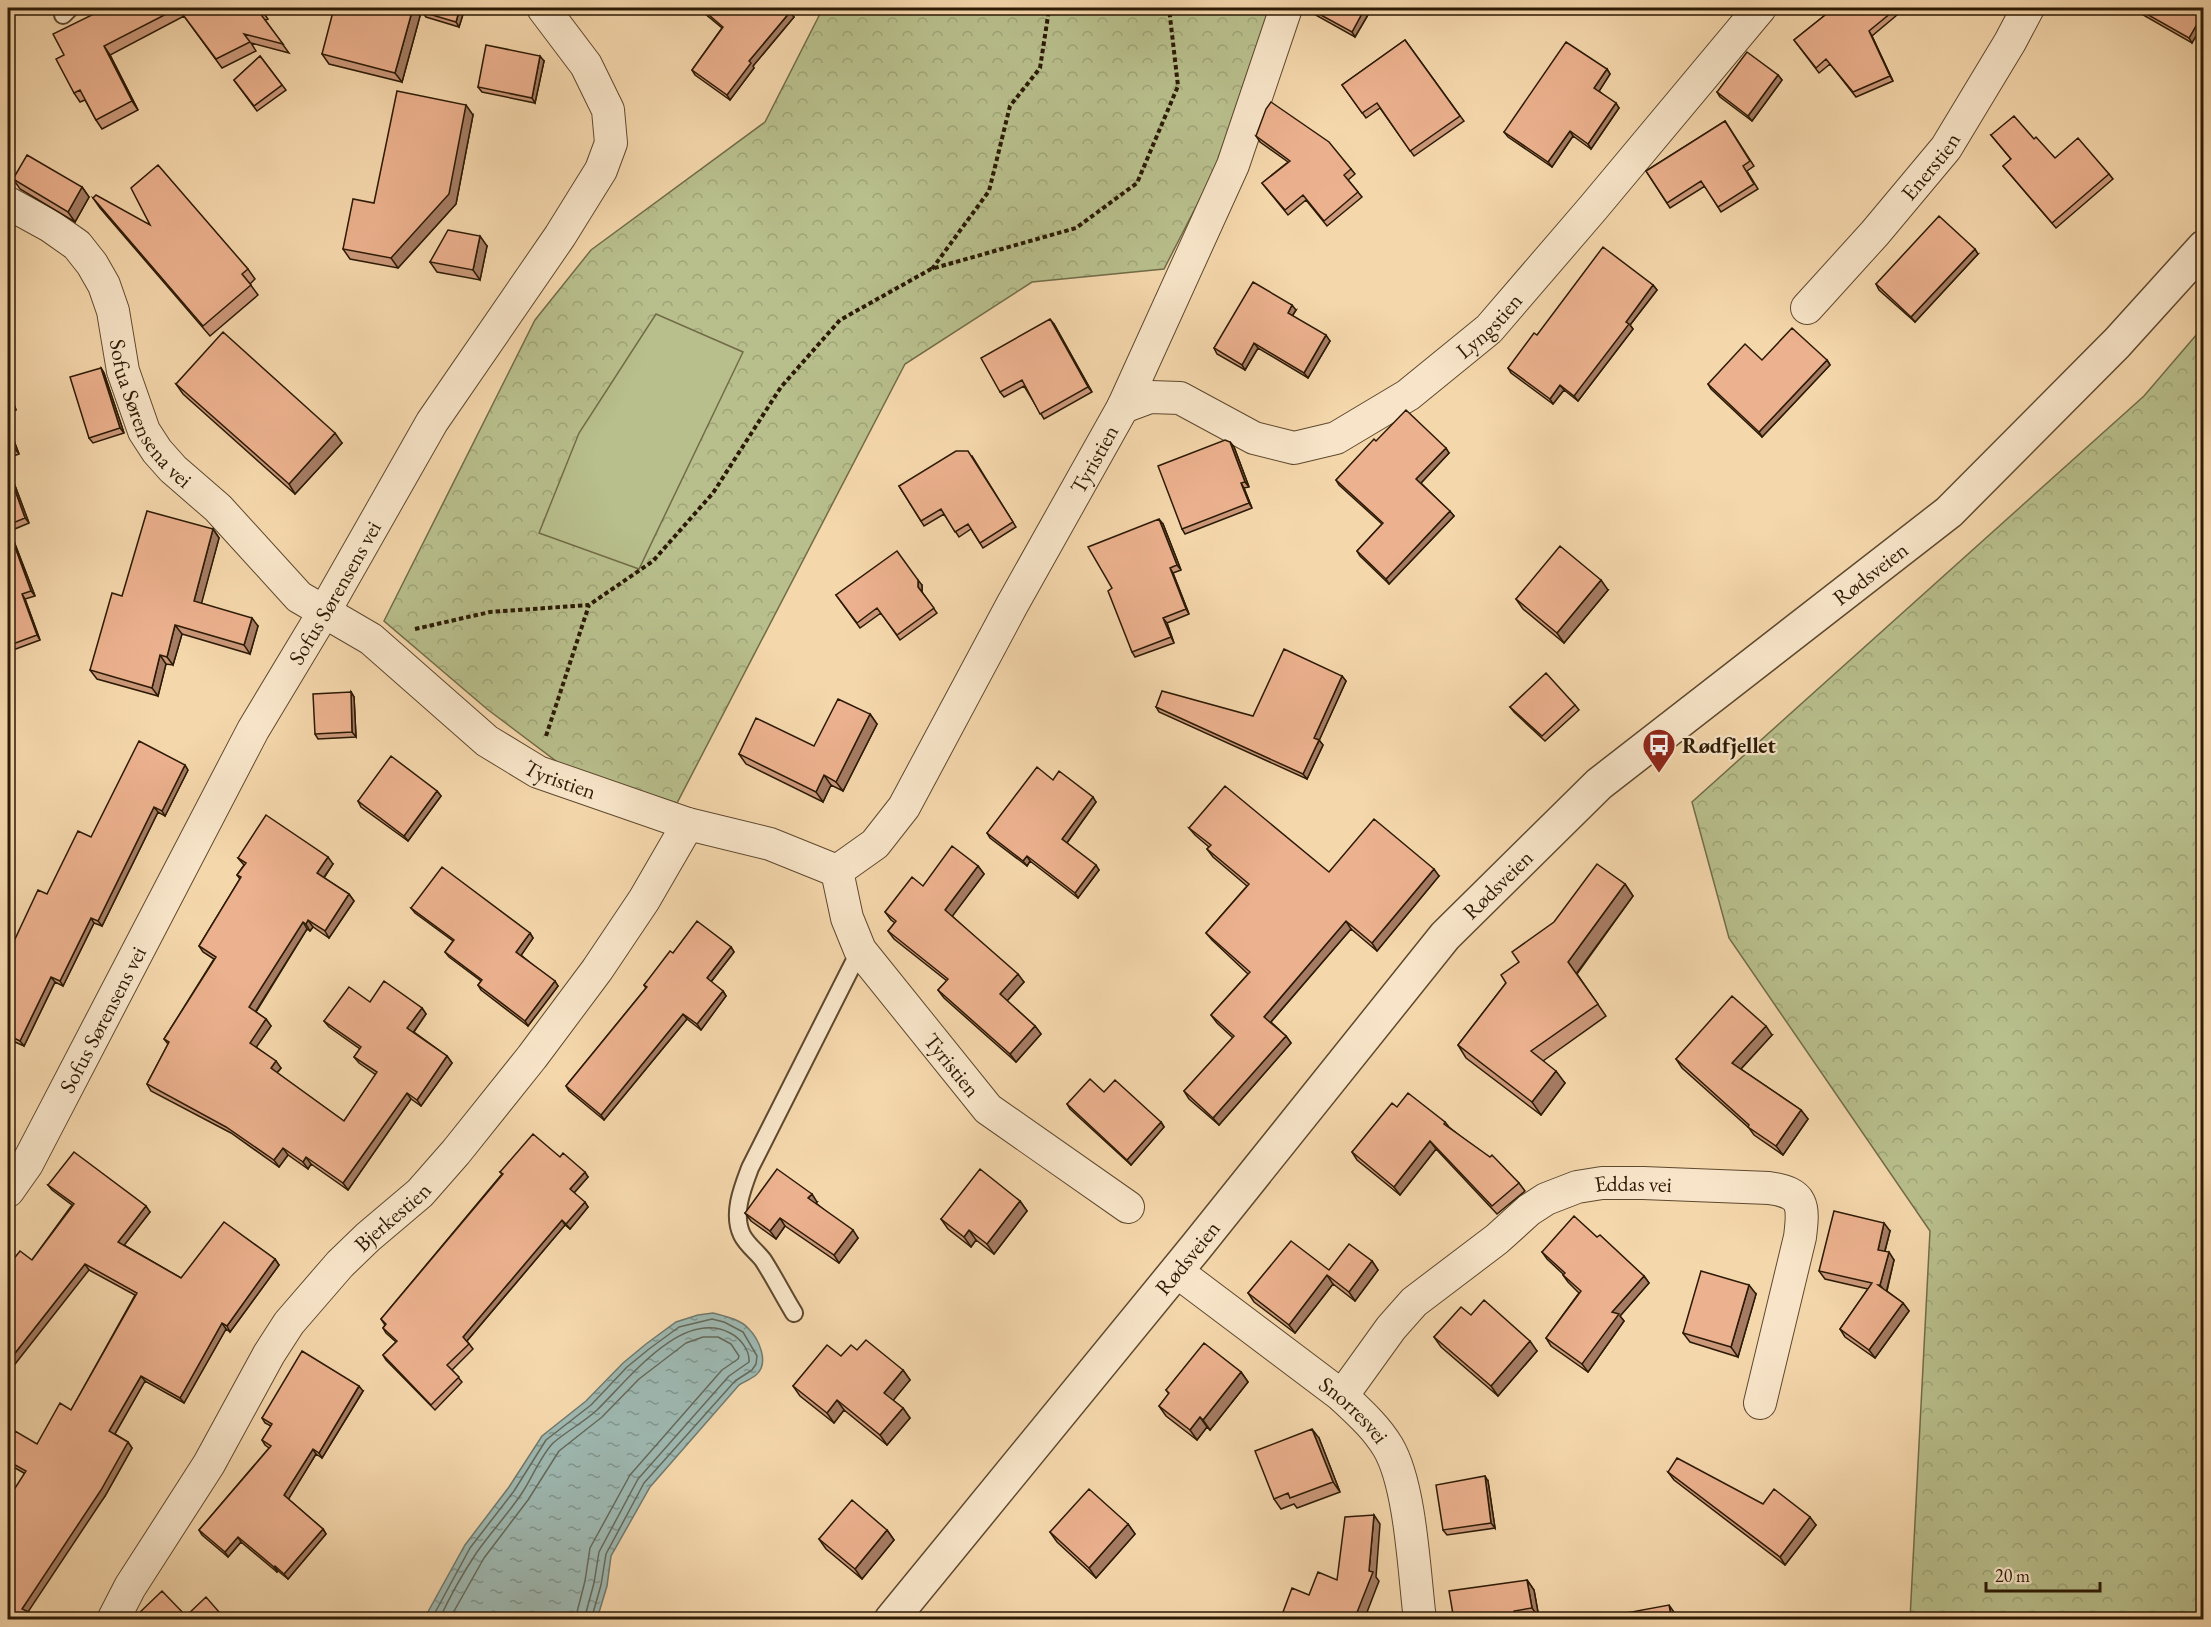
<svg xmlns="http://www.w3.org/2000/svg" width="2211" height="1627" font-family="'EB Garamond',serif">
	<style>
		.forest { fill: url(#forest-crowns); stroke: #726c48; stroke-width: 1.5 }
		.pitch { fill: #b8bf8c; stroke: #726c48; stroke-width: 1.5 }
		.water { fill: url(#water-ripples); stroke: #70796c; stroke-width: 1.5 }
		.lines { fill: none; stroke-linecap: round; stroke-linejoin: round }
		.shore { stroke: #65695a; stroke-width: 1.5 }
		.service-casing { stroke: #5e492e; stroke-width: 20 }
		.minor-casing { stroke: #5e492e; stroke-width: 34 }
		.tertiary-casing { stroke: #5e492e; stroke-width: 36 }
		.path { stroke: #2c1a04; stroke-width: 4; stroke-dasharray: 4.5 3; stroke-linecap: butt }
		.service { stroke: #f8e5c9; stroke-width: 16 }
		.minor { stroke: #f8e5c9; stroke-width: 32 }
		.tertiary { stroke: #f8e5c9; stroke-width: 33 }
		.wall { fill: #cb987a; stroke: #2c1a04; stroke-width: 1.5 }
		.shaded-wall { fill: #a57c63; stroke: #2c1a04; stroke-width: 1.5 }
		.building { fill: #ecb18e; stroke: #2c1a04; stroke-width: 1.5 }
		.labels { text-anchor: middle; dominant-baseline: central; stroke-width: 4.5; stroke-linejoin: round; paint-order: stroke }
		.street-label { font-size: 22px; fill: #2c1a04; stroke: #f8e5c9 }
		.poi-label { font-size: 22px; font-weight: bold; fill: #2c1a04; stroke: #f8e5c9; text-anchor: start }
	</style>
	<defs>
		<pattern id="forest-crowns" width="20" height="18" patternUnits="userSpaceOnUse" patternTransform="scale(1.5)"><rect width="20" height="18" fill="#b8bf8c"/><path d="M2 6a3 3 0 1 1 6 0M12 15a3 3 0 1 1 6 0" fill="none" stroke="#9ea477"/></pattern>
		<pattern id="water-ripples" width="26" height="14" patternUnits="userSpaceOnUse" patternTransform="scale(1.5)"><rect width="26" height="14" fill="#9eb8b1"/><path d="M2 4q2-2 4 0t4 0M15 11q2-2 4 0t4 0" fill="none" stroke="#81958e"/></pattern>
	</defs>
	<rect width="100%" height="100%" fill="#f5d7ac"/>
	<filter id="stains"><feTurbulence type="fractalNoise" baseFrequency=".00333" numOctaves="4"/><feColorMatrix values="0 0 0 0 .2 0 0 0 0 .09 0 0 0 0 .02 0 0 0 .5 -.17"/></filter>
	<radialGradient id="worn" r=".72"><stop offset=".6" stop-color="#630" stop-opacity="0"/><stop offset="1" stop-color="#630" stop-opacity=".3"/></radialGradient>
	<path class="forest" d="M 823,8 L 1278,8 L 1219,162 L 1164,269 L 1032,282 L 905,364 L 677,803 L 564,767 L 487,709 L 384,621 L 535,320 L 591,250 L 765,122 Z
		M 2203,327 L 2203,1619 L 1910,1619 L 1930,1231 L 1729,938 L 1692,802 L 2144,396 Z"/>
	<path class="pitch" d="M 656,314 L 743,352 L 639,569 L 539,533 L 579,433 Z"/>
	<path class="water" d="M 713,1313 C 724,1316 740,1319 748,1328 C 759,1339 770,1363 756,1375 C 751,1379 744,1382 739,1385 L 650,1487 L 611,1556 L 607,1586 L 597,1619 L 424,1619 L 465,1545 L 509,1487 L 542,1436 L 586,1401 L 623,1363 L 646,1344 L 676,1322 L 698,1315 Z"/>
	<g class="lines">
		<path class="shore" d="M 431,1620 L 470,1548 L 514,1491 L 546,1440 L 591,1405 L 627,1367 L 649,1349 L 679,1327 L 712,1319 L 724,1322 L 743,1332 L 757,1356 L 756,1364 L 752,1370 L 735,1381 L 644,1483 L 606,1554 L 601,1585 L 591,1620
			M 439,1620 C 450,1596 463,1573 477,1552 C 491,1532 508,1514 522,1493 C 532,1478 540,1457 553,1443 C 567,1431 584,1422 597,1410 C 628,1380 682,1308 730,1333 C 740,1338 750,1350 749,1362 L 729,1376 L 638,1479 L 599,1552 L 594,1583 L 584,1620
			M 449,1620 L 484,1558 L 528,1500 L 559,1451 L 602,1417 L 639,1379 L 686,1343 L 703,1337 L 718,1337 L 731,1344 L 739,1356 L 738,1359 L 722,1370 L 630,1475 L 590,1548 L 585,1581 L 575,1620"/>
		<g class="service-casing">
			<path id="service" d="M 63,15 L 70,8
				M 794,1313 C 783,1295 774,1277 763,1260 C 757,1252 747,1245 742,1235 C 732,1214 742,1189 750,1168 L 860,950"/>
		</g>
		<g class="minor-casing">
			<g id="minor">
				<path id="s1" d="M 8,203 L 50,226 L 77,245 L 92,264 L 104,285 L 113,311 L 123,371 L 144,431 L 157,451 L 173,469 L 218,508 L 299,597 L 371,639 L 487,741 L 538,772 L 688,824 L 770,844 L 837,871 L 875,844 L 904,807 L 1012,605 L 1123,407 L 1233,165 L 1286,8"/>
				<path id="s2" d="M 1807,308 L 1875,233 L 1946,148 L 2010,42 L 2028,8"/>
				<path id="s3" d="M 1123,407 L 1150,397 L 1180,398 L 1254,438 L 1294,448 L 1336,438 L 1408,395 L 1489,329 L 1593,208 L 1760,8"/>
				<path id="s4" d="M 837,871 L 847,918 L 860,950 L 988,1109 L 1128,1207"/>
				<path id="s5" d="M 8,1191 L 27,1164 L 253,730 L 324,612 L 432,422 L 560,236 L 601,170 L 611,143 L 608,110 L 586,65 L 543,8"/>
				<path id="s6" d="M 1176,1271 L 1342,1396 C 1359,1412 1376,1427 1388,1447 C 1411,1486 1414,1573 1420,1620"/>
				<path id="s7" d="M 1342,1396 L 1391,1328 L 1414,1302 L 1497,1239 L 1529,1210 L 1546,1199 L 1577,1187 L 1602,1183 L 1643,1183 L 1769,1188 C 1804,1193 1804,1205 1800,1237 L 1760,1403"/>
				<path id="s8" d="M 113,1620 L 130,1587 L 209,1464 L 269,1354 L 289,1323 L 340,1264 L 368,1237 L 420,1193 L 456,1152 L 532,1057 L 597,970 L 644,900 L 688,824"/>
			</g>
		</g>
		<g class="tertiary-casing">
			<g id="tertiary">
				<path id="s9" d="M 891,1620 L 1196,1247 L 1445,936 L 1599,784 L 1949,512 L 2117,343 L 2204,247"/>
			</g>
		</g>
		<path class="path" d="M 932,269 L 989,191 L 1010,106 L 1040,68 L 1048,16 L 1047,8
			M 415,629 L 490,612 L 589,605 L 653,561 L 713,493 L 781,387 L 840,320 L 931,269 L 1076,228 L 1137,183 L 1178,86 L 1169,8
			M 546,736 L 589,605"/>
		<use href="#service" class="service"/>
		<use href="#minor" class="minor"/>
		<use href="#tertiary" class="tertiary"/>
	</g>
	<path class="wall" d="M 91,8 L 260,8 L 268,19 L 265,20 L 289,53 L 251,43 L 256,51 L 222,68 L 184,16 L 110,55 L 138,110 L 102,129 L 96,120 L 85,100 L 80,102 L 74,93 L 64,55 L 94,14 Z
		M 465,8 L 459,27 L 426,17 L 422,12 Z
		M 698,8 L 785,8 L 790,12 L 794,17 L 753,66 L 754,68 L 730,100 L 695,75 L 692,70 L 722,28 Z
		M 1308,8 L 1372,8 L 1355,37 L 1312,13 Z
		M 1504,8 L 1517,8 L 1514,13 Z
		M 1834,8 L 1901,8 L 1903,10 L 1872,36 L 1893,81 L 1856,97 L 1830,64 L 1819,73 L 1794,40 Z
		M 2131,8 L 2204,8 L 2192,43 Z
		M 348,11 L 420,16 L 402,82 L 329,64 L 322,54 Z
		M 1405,40 L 1464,121 L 1414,156 L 1380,108 L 1366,118 L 1342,85 Z
		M 260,56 L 286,90 L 257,111 L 234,80 Z
		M 544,61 L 535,103 L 482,92 L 478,87 Z
		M 1607,69 L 1610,74 L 1599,91 L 1619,108 L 1591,149 L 1573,136 L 1552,167 L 1508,137 L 1504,132 Z
		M 1778,75 L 1782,80 L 1752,121 L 1720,97 L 1717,92 Z
		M 473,115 L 456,204 L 398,268 L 350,259 L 343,249 L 374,203 Z
		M 1725,121 L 1754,166 L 1747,171 L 1758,189 L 1721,212 L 1705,186 L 1670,208 L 1646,171 Z
		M 1991,135 L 2034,139 L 2055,158 L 2109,174 L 2113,179 L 2056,228 L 2003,166 L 2011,159 Z
		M 1256,136 L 1351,169 L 1355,174 L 1348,180 L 1362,197 L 1327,226 L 1306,200 L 1288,215 L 1262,183 L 1288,162 L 1260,142 Z
		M 13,179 L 82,187 L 89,197 L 75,222 L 20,189 Z
		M 93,198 L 150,225 L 248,269 L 255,279 L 250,284 L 258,295 L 210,336 L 100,208 Z
		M 487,246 L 480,280 L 437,272 L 430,262 Z
		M 1978,254 L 1915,322 L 1879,290 L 1876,284 Z
		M 1653,285 L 1657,290 L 1630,325 L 1633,329 L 1578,401 L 1564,390 L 1553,404 L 1511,373 L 1508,368 L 1537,335 Z
		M 1296,310 L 1292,316 L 1330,341 L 1308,378 L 1258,348 L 1245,370 L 1217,354 L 1214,348 Z
		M 1054,324 L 1092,392 L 1044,419 L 1024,386 L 1004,397 L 1000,392 Z
		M 1762,360 L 1827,360 L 1830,365 L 1762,437 L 1711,389 L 1708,384 Z
		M 101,368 L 104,373 L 124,433 L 93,443 L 89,438 Z
		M 176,384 L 342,443 L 295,494 L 183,394 Z
		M 8,388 L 16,410 L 8,413 Z
		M 8,425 L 19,454 L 8,458 Z
		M 1376,441 L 1449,453 L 1421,483 L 1454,516 L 1389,584 L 1360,556 L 1357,551 L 1382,524 L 1339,485 L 1336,480 Z
		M 1230,442 L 1234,447 L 1249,487 L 1244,488 L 1252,508 L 1185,534 L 1182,529 Z
		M 972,456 L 1016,527 L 983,548 L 971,529 L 959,537 L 944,514 L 924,526 L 899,486 Z
		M 8,467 L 29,523 L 10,531 L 35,596 L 25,599 L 40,640 L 13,650 L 10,645 L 8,639 Z
		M 1163,524 L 1181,570 L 1173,573 L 1189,614 L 1167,623 L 1174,643 L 1135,657 L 1132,652 L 1112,588 Z
		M 213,529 L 219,538 L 201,603 L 258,626 L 250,654 L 182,634 L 173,665 L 166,664 L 158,696 L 97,679 L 90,670 Z
		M 922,585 L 922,592 L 937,613 L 900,640 L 881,613 L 860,628 L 836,595 Z
		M 1608,590 L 1564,643 L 1523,609 L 1516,599 Z
		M 1342,676 L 1346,681 L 1319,740 L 1323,745 L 1307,779 L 1159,712 L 1156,707 L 1253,716 Z
		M 351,692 L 354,697 L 356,737 L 318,739 L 315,734 Z
		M 1575,705 L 1579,710 L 1545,741 L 1514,712 L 1510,707 Z
		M 870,714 L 877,724 L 843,791 L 831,785 L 823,802 L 746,764 L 739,754 L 814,746 Z
		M 188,770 L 165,816 L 158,812 L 102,926 L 94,923 L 63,986 L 55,982 L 24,1046 L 15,1042 L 8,1058 L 8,954 L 47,894 L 91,837 Z
		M 1053,780 L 1096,802 L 1067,843 L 1099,870 L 1078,898 L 1030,861 L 1027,866 L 990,838 L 987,833 Z
		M 437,791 L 441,796 L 408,841 L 361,807 L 358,801 Z
		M 1189,828 L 1329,872 L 1439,876 L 1377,951 L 1351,929 L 1271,1022 L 1286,1036 L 1291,1043 L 1219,1125 L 1189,1099 L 1184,1091 L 1233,1038 L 1217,1023 L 1211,1015 L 1248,974 L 1212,940 L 1206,933 L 1247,886 L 1213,857 L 1207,849 L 1209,847 L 1195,835 Z
		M 238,858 L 333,864 L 324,878 L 349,894 L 354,901 L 329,938 L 313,927 L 310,931 L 307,929 L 256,1012 L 266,1019 L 271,1026 L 256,1047 L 281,1068 L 277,1073 L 344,1121 L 376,1075 L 359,1063 L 354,1057 L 360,1049 L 329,1027 L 324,1021 L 370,1002 L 422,1008 L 426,1014 L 414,1032 L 447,1056 L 452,1063 L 421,1106 L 411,1099 L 348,1190 L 311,1164 L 308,1169 L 288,1155 L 279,1167 L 231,1133 L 151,1091 L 147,1084 L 168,1044 L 164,1039 L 214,959 L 203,952 L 199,946 L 240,879 L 237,875 L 244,865 Z
		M 978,866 L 984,874 L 952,916 L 1024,982 L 1007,1001 L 1035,1026 L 1041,1034 L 1016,1062 L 944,998 L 938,990 L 947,981 L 894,939 L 888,931 L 895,923 L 891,920 L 885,912 L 923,886 Z
		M 1625,884 L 1633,896 L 1577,974 L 1606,1016 L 1543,1061 L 1565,1083 L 1541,1115 L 1466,1058 L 1458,1045 L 1506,983 L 1519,962 Z
		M 411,908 L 530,933 L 533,938 L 521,955 L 558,986 L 528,1026 L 481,990 L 478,985 L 481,981 L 449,957 L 445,952 L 453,941 L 415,913 Z
		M 731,947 L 734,952 L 711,982 L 723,991 L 726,996 L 701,1030 L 687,1019 L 604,1120 L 569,1091 L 566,1086 L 646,988 L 644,985 L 673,953 Z
		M 1772,1035 L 1741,1069 L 1801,1110 L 1808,1119 L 1783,1155 L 1754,1135 L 1749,1128 L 1682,1068 L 1676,1059 Z
		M 1104,1092 L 1161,1122 L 1164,1127 L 1131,1165 L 1070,1109 L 1067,1104 Z
		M 1397,1107 L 1445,1122 L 1449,1127 L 1519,1183 L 1525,1191 L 1497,1214 L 1436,1149 L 1400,1195 L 1357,1160 L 1352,1152 Z
		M 560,1157 L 588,1177 L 574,1193 L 588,1207 L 570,1229 L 565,1225 L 467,1341 L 473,1349 L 452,1370 L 462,1382 L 435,1410 L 386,1360 L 383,1355 L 396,1342 L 386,1333 L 383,1328 L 385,1325 L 381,1319 L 502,1174 L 500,1172 Z
		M 48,1185 L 150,1212 L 124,1245 L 181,1278 L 275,1259 L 279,1265 L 230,1332 L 226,1329 L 184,1403 L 145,1381 L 115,1434 L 128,1442 L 132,1448 L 105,1496 L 8,1620 L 24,1473 L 8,1464 L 8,1444 L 37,1444 L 71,1410 L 135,1295 L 89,1270 L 32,1260 L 72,1205 L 52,1190 Z
		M 1020,1201 L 1027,1211 L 994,1254 L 976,1240 L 971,1247 L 948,1229 L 941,1219 Z
		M 817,1202 L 816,1203 L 858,1238 L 839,1263 L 785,1226 L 776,1239 L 751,1221 L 745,1213 Z
		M 1890,1231 L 1885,1251 L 1894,1260 L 1887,1291 L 1903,1303 L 1909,1311 L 1875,1358 L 1845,1337 L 1840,1329 L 1868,1289 L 1825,1279 L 1819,1271 Z
		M 1597,1237 L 1644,1276 L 1649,1283 L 1620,1316 L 1624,1321 L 1588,1372 L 1551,1346 L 1546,1338 L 1579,1293 L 1568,1282 L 1563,1275 L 1563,1274 L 1547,1259 L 1542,1252 Z
		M 1372,1261 L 1378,1270 L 1355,1301 L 1333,1284 L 1295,1333 L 1254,1302 L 1248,1293 L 1329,1270 Z
		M 1756,1294 L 1738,1357 L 1690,1342 L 1683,1333 Z
		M 1471,1315 L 1537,1351 L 1498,1396 L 1441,1347 L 1434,1337 Z
		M 857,1350 L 903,1370 L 910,1380 L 893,1400 L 903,1408 L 910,1418 L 887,1445 L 844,1410 L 834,1423 L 800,1396 L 793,1386 L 841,1356 Z
		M 1241,1372 L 1248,1382 L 1210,1430 L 1207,1427 L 1197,1440 L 1166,1416 L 1159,1406 L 1169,1394 L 1166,1390 Z
		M 363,1391 L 322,1458 L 316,1454 L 288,1499 L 323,1529 L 326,1534 L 288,1579 L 278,1571 L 277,1572 L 241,1542 L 228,1557 L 202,1535 L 199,1530 L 269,1448 L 265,1445 L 262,1440 L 271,1426 L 265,1423 L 262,1418 Z
		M 1319,1438 L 1340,1492 L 1297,1508 L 1294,1504 L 1281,1509 L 1274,1499 Z
		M 1668,1472 L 1763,1504 L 1816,1525 L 1785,1565 L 1674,1480 Z
		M 1488,1481 L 1495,1528 L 1447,1535 L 1443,1530 Z
		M 1128,1524 L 1135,1534 L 1096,1578 L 1057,1542 L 1050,1532 Z
		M 887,1530 L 894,1540 L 862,1579 L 826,1549 L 819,1539 Z
		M 1527,1580 L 1534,1590 L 1539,1618 L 1529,1620 L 1454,1620 Z"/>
	<path class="shaded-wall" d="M 413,8 L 414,8 L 420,16 L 402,82 L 395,73 Z
		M 460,8 L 465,8 L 459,27 L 456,22 Z
		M 1365,8 L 1372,8 L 1355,37 L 1352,32 Z
		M 1510,8 L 1517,8 L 1514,13 Z
		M 790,12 L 794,17 L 753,66 L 754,68 L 730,100 L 727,95 L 749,61 Z
		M 2204,12 L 2204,23 L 2192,43 L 2189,38 Z
		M 1869,31 L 1872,36 L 1893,81 L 1890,76 Z
		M 104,46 L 110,55 L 138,110 L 132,101 Z
		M 540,56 L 544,61 L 535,103 L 532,98 Z
		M 1607,69 L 1610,74 L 1598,93 L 1594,88 Z
		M 1778,75 L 1782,80 L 1752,121 L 1748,116 Z
		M 1616,103 L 1619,108 L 1591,149 L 1588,144 Z
		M 466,105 L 473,115 L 456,204 L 398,268 L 391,258 Z
		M 1570,131 L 1573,136 L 1552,167 L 1548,162 Z
		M 82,187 L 89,197 L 75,222 L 68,212 Z
		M 480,236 L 487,246 L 480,280 L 473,270 Z
		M 1975,249 L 1978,254 L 1915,322 L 1911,317 Z
		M 1653,285 L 1657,290 L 1630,325 L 1633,329 L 1578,401 L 1574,396 L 1626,322 Z
		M 1292,305 L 1296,310 L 1291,318 L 1288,313 Z
		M 1050,319 L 1054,324 L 1092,392 L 1088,387 Z
		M 1326,335 L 1330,341 L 1308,378 L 1304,373 Z
		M 1254,343 L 1258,348 L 1245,370 L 1242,365 Z
		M 1827,360 L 1830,365 L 1762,437 L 1759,432 Z
		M 101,368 L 104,373 L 124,433 L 120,428 Z
		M 1560,385 L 1564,390 L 1553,404 L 1550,399 Z
		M 8,388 L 16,410 L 12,405 L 8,392 Z
		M 8,425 L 19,454 L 15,449 L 8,429 Z
		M 335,433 L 342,443 L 295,494 L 289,484 Z
		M 1230,442 L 1234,447 L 1249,487 L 1245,482 Z
		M 1446,448 L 1449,453 L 1420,484 L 1416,479 Z
		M 8,467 L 29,523 L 25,518 L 8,471 Z
		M 1241,483 L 1244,488 L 1252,508 L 1249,503 Z
		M 1450,511 L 1454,516 L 1389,584 L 1386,579 Z
		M 1159,519 L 1163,524 L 1181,570 L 1177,565 Z
		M 8,527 L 10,531 L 35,596 L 31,591 Z
		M 213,529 L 219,538 L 200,609 L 194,601 Z
		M 1170,568 L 1173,573 L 1189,614 L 1186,609 Z
		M 918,580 L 922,585 L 922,592 L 918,587 Z
		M 1601,580 L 1608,590 L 1564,643 L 1557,633 Z
		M 22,594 L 25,599 L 40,640 L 37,635 Z
		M 252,618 L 258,626 L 250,654 L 244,645 Z
		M 1163,618 L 1167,623 L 1174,643 L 1171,637 Z
		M 175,625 L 182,634 L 173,665 L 167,657 Z
		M 160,655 L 166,664 L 158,696 L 152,688 Z
		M 1342,676 L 1346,681 L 1318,743 L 1314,738 Z
		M 351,692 L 354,697 L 356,737 L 352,732 Z
		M 870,714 L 877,724 L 843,791 L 836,782 Z
		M 1319,740 L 1323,745 L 1307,779 L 1303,774 Z
		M 185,765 L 188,770 L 165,816 L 162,811 Z
		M 824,775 L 831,785 L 823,802 L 816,792 Z
		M 437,791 L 441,796 L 408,841 L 404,836 Z
		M 1093,797 L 1096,802 L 1066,844 L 1062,839 Z
		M 154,807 L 158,812 L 102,926 L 98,921 Z
		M 1027,856 L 1030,861 L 1027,866 L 1023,861 Z
		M 328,857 L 333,864 L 322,880 L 317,873 Z
		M 1096,865 L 1099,870 L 1078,898 L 1075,893 Z
		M 978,866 L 984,874 L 951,918 L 945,910 Z
		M 1434,869 L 1439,876 L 1377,951 L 1372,943 Z
		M 1625,884 L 1633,896 L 1576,974 L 1568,962 Z
		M 349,894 L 354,901 L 329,938 L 325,931 Z
		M 91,918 L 94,923 L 63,986 L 60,981 Z
		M 308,920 L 313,927 L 310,931 L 306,924 Z
		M 1346,921 L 1351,929 L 1269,1024 L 1264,1017 Z
		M 303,922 L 307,929 L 254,1014 L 249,1007 Z
		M 530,933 L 533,938 L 520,957 L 516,952 Z
		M 731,947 L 734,952 L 710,983 L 707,978 Z
		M 1018,974 L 1024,982 L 1006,1002 L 1000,994 Z
		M 51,977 L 55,982 L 24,1046 L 20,1041 Z
		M 555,981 L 558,986 L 528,1026 L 525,1021 Z
		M 723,991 L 726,996 L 701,1030 L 697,1024 Z
		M 422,1008 L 426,1014 L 412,1034 L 407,1028 Z
		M 683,1014 L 687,1019 L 604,1120 L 601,1115 Z
		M 266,1019 L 271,1026 L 255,1049 L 250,1043 Z
		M 1035,1026 L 1041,1034 L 1016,1062 L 1010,1054 Z
		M 1766,1026 L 1772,1035 L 1738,1072 L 1732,1063 Z
		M 1286,1036 L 1291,1043 L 1219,1125 L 1213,1118 Z
		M 12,1037 L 15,1042 L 8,1058 L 8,1046 Z
		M 447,1056 L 452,1063 L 421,1106 L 417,1100 Z
		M 276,1061 L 281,1068 L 275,1075 L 271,1068 Z
		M 1556,1071 L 1565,1083 L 1541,1115 L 1532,1102 Z
		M 407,1093 L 411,1099 L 348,1190 L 343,1183 Z
		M 1801,1110 L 1808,1119 L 1783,1155 L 1776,1146 Z
		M 1161,1122 L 1164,1127 L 1131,1165 L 1127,1160 Z
		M 1430,1141 L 1436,1149 L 1400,1195 L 1394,1187 Z
		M 283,1148 L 288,1155 L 279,1167 L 274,1160 Z
		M 306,1157 L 311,1164 L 308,1169 L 303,1162 Z
		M 585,1172 L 588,1177 L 573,1194 L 570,1189 Z
		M 812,1194 L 817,1202 L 814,1206 L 808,1198 Z
		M 1020,1201 L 1027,1211 L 994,1254 L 987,1244 Z
		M 585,1202 L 588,1207 L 570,1229 L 566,1224 Z
		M 146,1206 L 150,1212 L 122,1248 L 118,1242 Z
		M 780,1218 L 785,1226 L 776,1239 L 770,1231 Z
		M 562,1220 L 565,1225 L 466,1342 L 463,1337 Z
		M 1884,1223 L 1890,1231 L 1883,1258 L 1878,1250 Z
		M 853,1230 L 858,1238 L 839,1263 L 834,1255 Z
		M 969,1230 L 976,1240 L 971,1247 L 964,1237 Z
		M 1889,1252 L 1894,1260 L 1886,1293 L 1880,1285 Z
		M 275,1259 L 279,1265 L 230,1332 L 227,1326 Z
		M 1372,1261 L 1378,1270 L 1355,1301 L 1349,1292 Z
		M 85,1264 L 89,1270 L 8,1373 L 8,1362 Z
		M 1327,1275 L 1333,1284 L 1295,1333 L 1289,1325 Z
		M 1644,1276 L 1649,1283 L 1620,1316 L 1624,1321 L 1588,1372 L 1582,1364 L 1612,1312 Z
		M 1749,1285 L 1756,1294 L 1738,1357 L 1731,1347 Z
		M 1903,1303 L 1909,1311 L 1875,1358 L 1869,1350 Z
		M 222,1323 L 226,1329 L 184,1403 L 180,1398 Z
		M 1530,1341 L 1537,1351 L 1498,1396 L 1491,1386 Z
		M 903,1370 L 910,1380 L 891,1403 L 884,1393 Z
		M 1241,1372 L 1248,1382 L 1210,1430 L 1203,1420 Z
		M 141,1376 L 145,1381 L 113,1437 L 109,1431 Z
		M 359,1386 L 363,1391 L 322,1458 L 319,1453 Z
		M 837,1400 L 844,1410 L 834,1423 L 827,1413 Z
		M 903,1408 L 910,1418 L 887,1445 L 880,1435 Z
		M 1200,1417 L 1207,1427 L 1197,1440 L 1190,1430 Z
		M 1312,1429 L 1319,1438 L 1340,1492 L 1333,1482 Z
		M 128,1442 L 132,1448 L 105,1496 L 26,1615 L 22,1609 Z
		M 313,1449 L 316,1454 L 288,1500 L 284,1495 Z
		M 1485,1476 L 1488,1481 L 1495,1528 L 1491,1523 Z
		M 1374,1515 L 1380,1524 L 1376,1577 L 1379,1581 L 1364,1620 L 1354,1620 L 1369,1571 Z
		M 1810,1517 L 1816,1525 L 1785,1565 L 1780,1557 Z
		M 1128,1524 L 1135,1534 L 1096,1578 L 1089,1568 Z
		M 323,1529 L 326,1534 L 288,1579 L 284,1574 Z
		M 887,1530 L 894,1540 L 862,1579 L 855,1569 Z
		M 238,1537 L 241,1542 L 228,1557 L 225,1552 Z
		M 275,1566 L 278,1571 L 277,1572 L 274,1567 Z
		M 1527,1580 L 1534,1590 L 1539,1618 L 1532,1608 Z
		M 1669,1605 L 1676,1615 L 1677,1620 L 1672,1620 Z
		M 1514,1611 L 1520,1620 L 1515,1620 Z"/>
	<path class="building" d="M 91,8 L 178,8 L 104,46 L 132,101 L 96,120 L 80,90 L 74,93 L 56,59 L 64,55 L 53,34 L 94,14 Z
		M 178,8 L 260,8 L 262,10 L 259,12 L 283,44 L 244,34 L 250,42 L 216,59 Z
		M 334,8 L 348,11 L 349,8 L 413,8 L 395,73 L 322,54 Z
		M 423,8 L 460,8 L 456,22 L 422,12 Z
		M 701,8 L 785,8 L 790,12 L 749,61 L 751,63 L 727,95 L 692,70 L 723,27 Z
		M 1308,8 L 1365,8 L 1352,32 Z
		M 1834,8 L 1897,8 L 1869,31 L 1890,76 L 1853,92 L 1826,59 L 1816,68 L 1794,40 Z
		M 2136,8 L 2204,8 L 2204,12 L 2189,38 Z
		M 1405,40 L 1460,116 L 1410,151 L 1377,103 L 1362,113 L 1342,85 Z
		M 1566,42 L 1607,69 L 1594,88 L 1616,103 L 1588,144 L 1570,131 L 1548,162 L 1504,132 Z
		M 486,45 L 540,56 L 532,98 L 478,87 Z
		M 1747,52 L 1778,75 L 1748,116 L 1717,92 Z
		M 260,56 L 282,85 L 254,106 L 234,80 Z
		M 397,91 L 466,105 L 449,194 L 391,258 L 343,249 L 353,199 L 374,203 Z
		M 1271,102 L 1329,142 L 1351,169 L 1344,175 L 1358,192 L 1324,221 L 1303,195 L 1285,210 L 1262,183 L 1290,161 L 1256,136 L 1266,109 Z
		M 2014,116 L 2034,139 L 2036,137 L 2055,158 L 2078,138 L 2109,174 L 2052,223 L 2003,166 L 2011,159 L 1991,135 Z
		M 1725,121 L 1750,161 L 1743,166 L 1754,184 L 1718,207 L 1701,181 L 1667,203 L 1646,171 Z
		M 27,155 L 82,187 L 68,212 L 13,179 Z
		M 158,165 L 248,269 L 242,274 L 251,285 L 203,326 L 93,198 L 96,195 L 150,225 L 131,188 Z
		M 1939,216 L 1975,249 L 1911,317 L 1876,284 Z
		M 448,230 L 480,236 L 473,270 L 430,262 Z
		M 1603,247 L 1653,285 L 1626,322 L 1629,324 L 1574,396 L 1560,385 L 1550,399 L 1508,368 L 1534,333 L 1537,335 Z
		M 1253,282 L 1292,305 L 1288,313 L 1326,335 L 1304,373 L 1254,343 L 1242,365 L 1214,348 Z
		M 1050,319 L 1088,387 L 1040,414 L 1022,380 L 1000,392 L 981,358 Z
		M 1792,328 L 1827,360 L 1759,432 L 1708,384 L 1745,344 L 1762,360 Z
		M 223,332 L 335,433 L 289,484 L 176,384 Z
		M 101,368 L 120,428 L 89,438 L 70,377 Z
		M 8,392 L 12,405 L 8,407 Z
		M 1406,410 L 1446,448 L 1416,479 L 1450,511 L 1386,579 L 1357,551 L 1383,523 L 1336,480 L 1374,439 L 1376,441 Z
		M 8,429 L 15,449 L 8,452 Z
		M 1225,440 L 1230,442 L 1245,482 L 1241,483 L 1249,503 L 1182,529 L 1158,466 Z
		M 956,451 L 968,451 L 1013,522 L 980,543 L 968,524 L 955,532 L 941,509 L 921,521 L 899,486 Z
		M 8,471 L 25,518 L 8,525 Z
		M 147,511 L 213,529 L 194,601 L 252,618 L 244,645 L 175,625 L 167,657 L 160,655 L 152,688 L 90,670 L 112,593 L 122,596 Z
		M 1159,519 L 1177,565 L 1170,568 L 1186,609 L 1163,618 L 1171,637 L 1132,652 L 1108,591 L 1112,588 L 1088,547 Z
		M 8,528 L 31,591 L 22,594 L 37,635 L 10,645 L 8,639 Z
		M 1560,546 L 1601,580 L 1557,633 L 1516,599 Z
		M 897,551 L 918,580 L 918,587 L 934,608 L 897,635 L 877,608 L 857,623 L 836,595 Z
		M 1284,649 L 1342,676 L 1314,738 L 1319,740 L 1303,774 L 1156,707 L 1162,691 L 1253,716 Z
		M 1546,673 L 1575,705 L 1542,736 L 1510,707 Z
		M 351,692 L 352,732 L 315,734 L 313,694 Z
		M 838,699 L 870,714 L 836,782 L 824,775 L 816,792 L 739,754 L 756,718 L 814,746 Z
		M 139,741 L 185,765 L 162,811 L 154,807 L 98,921 L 91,918 L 60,981 L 51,977 L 20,1041 L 12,1037 L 8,1046 L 8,954 L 38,890 L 47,894 L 78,831 L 91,837 Z
		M 391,756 L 437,791 L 404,836 L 358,801 Z
		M 1037,767 L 1053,780 L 1059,771 L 1093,797 L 1062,839 L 1096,865 L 1075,893 L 1027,856 L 1023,861 L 987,833 Z
		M 1225,786 L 1329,872 L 1374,819 L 1434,869 L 1372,943 L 1346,921 L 1264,1017 L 1286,1036 L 1213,1118 L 1184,1091 L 1234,1036 L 1211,1015 L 1250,972 L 1206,933 L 1249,884 L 1207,849 L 1211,845 L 1189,828 Z
		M 266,815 L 328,857 L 317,873 L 349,894 L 325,931 L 308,920 L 306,924 L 303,922 L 249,1007 L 266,1019 L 250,1043 L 276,1061 L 271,1068 L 344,1121 L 377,1072 L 354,1057 L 361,1047 L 324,1021 L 349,987 L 370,1002 L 384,981 L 422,1008 L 407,1028 L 447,1056 L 417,1100 L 407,1093 L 343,1183 L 306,1157 L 303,1162 L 283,1148 L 274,1160 L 226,1127 L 147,1084 L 169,1042 L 164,1039 L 216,957 L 199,946 L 241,877 L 237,875 L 246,863 L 238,858 Z
		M 952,846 L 978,866 L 945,910 L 1018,974 L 1000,994 L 1035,1026 L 1010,1054 L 938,990 L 948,979 L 888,931 L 896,921 L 885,912 L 912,877 L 923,886 Z
		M 1597,864 L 1625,884 L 1568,962 L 1598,1004 L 1531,1051 L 1556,1071 L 1532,1102 L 1458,1045 L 1506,983 L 1501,975 L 1519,962 L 1512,952 L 1554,922 Z
		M 442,867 L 530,933 L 516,952 L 555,981 L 525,1021 L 478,985 L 482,980 L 445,952 L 454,940 L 411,908 Z
		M 697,921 L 731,947 L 707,978 L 723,991 L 697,1024 L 683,1014 L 601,1115 L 566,1086 L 647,987 L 644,985 L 670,951 L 673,953 Z
		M 1732,996 L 1766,1026 L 1732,1063 L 1801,1110 L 1776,1146 L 1748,1127 L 1749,1125 L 1676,1059 Z
		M 1090,1079 L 1104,1092 L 1115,1080 L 1161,1122 L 1127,1160 L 1067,1104 Z
		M 1408,1093 L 1445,1122 L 1444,1124 L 1490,1157 L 1492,1155 L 1519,1183 L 1492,1206 L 1430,1141 L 1394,1187 L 1352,1152 L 1392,1103 L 1397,1107 Z
		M 533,1134 L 560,1157 L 563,1153 L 585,1172 L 570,1189 L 585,1202 L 566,1224 L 562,1220 L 463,1337 L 469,1344 L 447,1365 L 459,1377 L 431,1405 L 383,1355 L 397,1341 L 383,1328 L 386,1324 L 381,1319 L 503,1174 L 500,1172 Z
		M 74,1152 L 146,1206 L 118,1242 L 181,1278 L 224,1222 L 275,1259 L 227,1326 L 222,1323 L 180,1398 L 141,1376 L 109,1431 L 128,1442 L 101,1490 L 22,1609 L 38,1616 L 37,1620 L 8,1620 L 8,1499 L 26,1471 L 8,1461 L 8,1444 L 15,1431 L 37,1444 L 60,1403 L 71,1410 L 137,1293 L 85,1264 L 8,1362 L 8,1266 L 20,1251 L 32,1260 L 74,1204 L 48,1185 Z
		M 777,1169 L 812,1194 L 808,1198 L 853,1230 L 834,1255 L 780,1218 L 770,1231 L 745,1213 Z
		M 980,1169 L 1020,1201 L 987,1244 L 969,1230 L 964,1237 L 941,1219 Z
		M 1834,1211 L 1884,1223 L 1878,1250 L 1889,1252 L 1880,1285 L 1878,1285 L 1903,1303 L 1869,1350 L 1840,1329 L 1872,1283 L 1819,1271 Z
		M 1574,1216 L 1597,1237 L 1600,1235 L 1644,1276 L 1612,1312 L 1619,1314 L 1582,1364 L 1546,1338 L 1581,1291 L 1563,1275 L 1565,1273 L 1542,1252 Z
		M 1291,1241 L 1329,1270 L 1349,1244 L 1372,1261 L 1349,1292 L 1327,1275 L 1289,1325 L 1248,1293 Z
		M 1701,1271 L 1749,1285 L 1731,1347 L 1683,1333 Z
		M 1484,1300 L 1530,1341 L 1491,1386 L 1434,1337 L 1461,1307 L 1471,1315 Z
		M 866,1340 L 903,1370 L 884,1393 L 903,1408 L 880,1435 L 837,1400 L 827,1413 L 793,1386 L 827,1345 L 841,1356 L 851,1345 L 857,1350 Z
		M 1204,1343 L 1241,1372 L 1203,1420 L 1200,1417 L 1190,1430 L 1159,1406 L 1169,1393 L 1166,1390 Z
		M 302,1351 L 359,1386 L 319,1453 L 313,1449 L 284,1495 L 323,1529 L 284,1574 L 275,1566 L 274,1567 L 238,1537 L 225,1552 L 199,1530 L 271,1446 L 262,1440 L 272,1424 L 262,1418 Z
		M 1312,1429 L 1333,1482 L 1290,1498 L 1288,1493 L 1274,1499 L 1255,1451 Z
		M 1677,1458 L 1763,1504 L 1774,1489 L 1810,1517 L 1780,1557 L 1668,1472 Z
		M 1485,1476 L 1491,1523 L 1443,1530 L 1436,1485 Z
		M 1089,1489 L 1128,1524 L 1089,1568 L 1050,1532 Z
		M 852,1500 L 887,1530 L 855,1569 L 819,1539 Z
		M 1374,1515 L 1369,1571 L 1373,1572 L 1354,1620 L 1280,1620 L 1292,1588 L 1309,1595 L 1318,1572 L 1337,1580 L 1345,1517 Z
		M 1527,1580 L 1532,1608 L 1514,1611 L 1515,1620 L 1454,1620 L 1449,1591 Z
		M 162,1591 L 186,1616 L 206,1597 L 226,1620 L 141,1620 L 137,1615 Z
		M 1669,1605 L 1672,1620 L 1616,1620 L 1615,1615 Z"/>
	<defs>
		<g id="bus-pin" transform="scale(1.725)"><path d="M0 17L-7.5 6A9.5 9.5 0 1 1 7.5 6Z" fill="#8f2418" stroke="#f8e5c9"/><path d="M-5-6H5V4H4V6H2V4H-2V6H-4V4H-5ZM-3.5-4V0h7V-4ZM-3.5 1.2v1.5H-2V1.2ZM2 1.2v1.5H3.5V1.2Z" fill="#fff"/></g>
	</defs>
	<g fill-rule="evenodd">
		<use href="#bus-pin" x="1659" y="745"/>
	</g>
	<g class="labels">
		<g class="street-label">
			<text stroke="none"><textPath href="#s2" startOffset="188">Enerstien</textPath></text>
			<text stroke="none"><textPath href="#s3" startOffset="418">Lyngstien</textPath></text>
			<text stroke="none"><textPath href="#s1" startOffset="268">Sofua Sørensena vei</textPath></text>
			<text stroke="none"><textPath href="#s1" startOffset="1612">Tyristien</textPath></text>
			<text stroke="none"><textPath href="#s9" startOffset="1440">Rødsveien</textPath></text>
			<text stroke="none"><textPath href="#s5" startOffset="682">Sofus Sørensens vei</textPath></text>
			<text stroke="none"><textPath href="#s1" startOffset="830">Tyristien</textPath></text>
			<text stroke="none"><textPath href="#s9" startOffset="954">Rødsveien</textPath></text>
			<text stroke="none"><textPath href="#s5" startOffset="196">Sofus Sørensens vei</textPath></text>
			<text stroke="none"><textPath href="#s4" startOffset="230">Tyristien</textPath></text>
			<text stroke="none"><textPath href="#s7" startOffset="376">Eddas vei</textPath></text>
			<text stroke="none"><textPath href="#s8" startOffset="494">Bjerkestien</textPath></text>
			<text stroke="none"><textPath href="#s9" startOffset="468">Rødsveien</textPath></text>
			<text stroke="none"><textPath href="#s6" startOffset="226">Snorresvei</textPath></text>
		</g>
		<g class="poi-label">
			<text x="1682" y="745">Rødfjellet</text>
		</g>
	</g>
	<rect width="2211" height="1627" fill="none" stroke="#f5d7ac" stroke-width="30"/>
	<rect x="9" y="9" width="2193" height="1609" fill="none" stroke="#2c1a04" stroke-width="3"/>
	<rect x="15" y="15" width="2181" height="1597" fill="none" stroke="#2c1a04" stroke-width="1.5"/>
	<path d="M1986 1582v9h114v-9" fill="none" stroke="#2c1a04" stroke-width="3"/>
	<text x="1995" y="1582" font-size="18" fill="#2c1a04" stroke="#f8e5c9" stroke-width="4.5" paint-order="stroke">20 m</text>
	<rect width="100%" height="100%" filter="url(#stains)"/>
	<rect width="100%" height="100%" fill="url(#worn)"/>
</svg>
